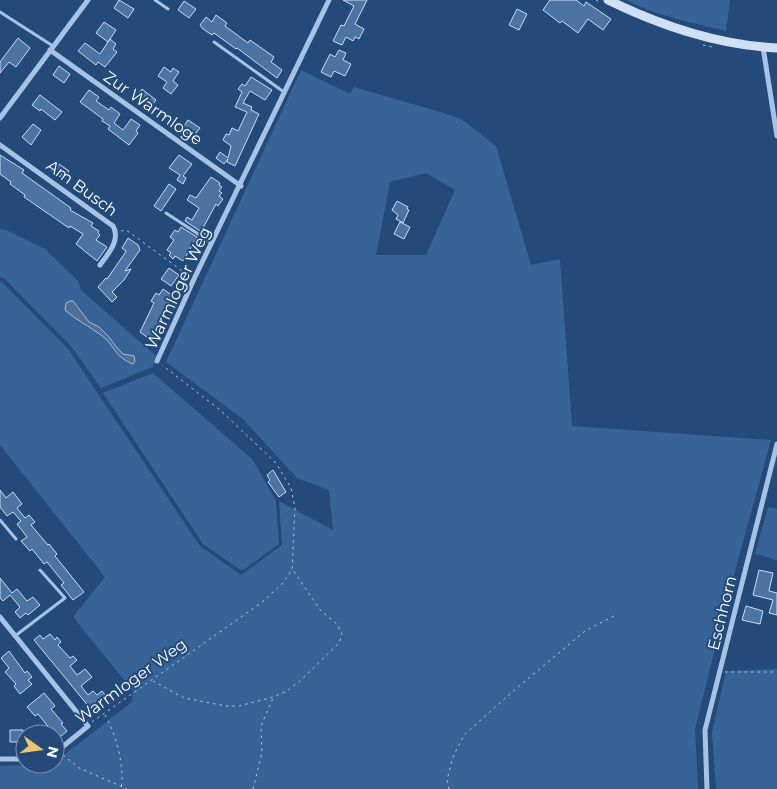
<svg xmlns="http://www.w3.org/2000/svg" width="777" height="789" font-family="Montserrat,sans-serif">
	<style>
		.green { fill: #376497; fill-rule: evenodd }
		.water { fill: #526e91; stroke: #9bbee5 }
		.building { fill: #4c74a3; stroke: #c9ddf4 }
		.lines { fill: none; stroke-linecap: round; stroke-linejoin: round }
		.path { stroke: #a6c3e4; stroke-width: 1; stroke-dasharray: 2.5 4; stroke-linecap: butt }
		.service { stroke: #a6c3e4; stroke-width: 3 }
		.minor { stroke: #a6c3e4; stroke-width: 5 }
		.secondary { stroke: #d0e0f4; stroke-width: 9 }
		.labels { text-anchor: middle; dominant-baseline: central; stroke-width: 4; stroke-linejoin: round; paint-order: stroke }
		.street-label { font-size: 16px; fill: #fff; stroke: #244a7a }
	</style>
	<rect width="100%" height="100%" fill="#244a7a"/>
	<path class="green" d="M 626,0 L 730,0 L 726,31 C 693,23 657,16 626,0 Z
		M 301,70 L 350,94 L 354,87 L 457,117 L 465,122 L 496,146 L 531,265 L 560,259 L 572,426 L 771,440 L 729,593 L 695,729 L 698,789 L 0,789 L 0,766 L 55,764 L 55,762 L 132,702 L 133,691 L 73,617 L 105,577 L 0,445 L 0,281 L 2,282 L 68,349 L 200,546 L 241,575 L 282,545 L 279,501 L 333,530 L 329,490 L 297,478 L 243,419 L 166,362 ZM 426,173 L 455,190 L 426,255 L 376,255 L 390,182 Z
		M 0,229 L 6,230 L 45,249 L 78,281 L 81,290 L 156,356 L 153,367 L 101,388 L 71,346 L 4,278 L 0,277 Z
		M 153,373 L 253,460 L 276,501 L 279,544 L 242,571 L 203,544 L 103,393 Z
		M 768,507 L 777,509 L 777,560 L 755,554 Z
		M 777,669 L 777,789 L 716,789 L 712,732 L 726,671 Z"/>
	<path class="water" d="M 70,301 L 73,301 L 89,322 L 99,327 L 109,337 L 118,349 L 123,354 L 134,356 L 135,361 L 133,364 C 113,356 116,346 101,335 C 89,326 76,320 65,310 L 66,303 Z"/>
	<path class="building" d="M 119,0 L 134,9 L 128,18 L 114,8 Z
		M 343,0 L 367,0 L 355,24 L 364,29 L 359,39 L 355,37 L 353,41 L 346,37 L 342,45 L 333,41 L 341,25 L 344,26 L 354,6 Z
		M 550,0 L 576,0 L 584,6 L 586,2 L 611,19 L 603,30 L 588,19 L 578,33 L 562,21 L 560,23 L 543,10 Z
		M 184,1 L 196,9 L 189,18 L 178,10 Z
		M 517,9 L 527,14 L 519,30 L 509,25 Z
		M 216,15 L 227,23 L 225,26 L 248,43 L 250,40 L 274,57 L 271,62 L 282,70 L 277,78 L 237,48 L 236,49 L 214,33 L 212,35 L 203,29 L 200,25 L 206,17 L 212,22 Z
		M 104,22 L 116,30 L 108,42 L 96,33 Z
		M 18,38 L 30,48 L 16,67 L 9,62 L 0,73 L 0,62 Z
		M 110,39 L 116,44 L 113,49 L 117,52 L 105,67 L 98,62 L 96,65 L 78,51 L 85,43 L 100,54 Z
		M 339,50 L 346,53 L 343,60 L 351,64 L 345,76 L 334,71 L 331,77 L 321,72 L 330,54 L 335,57 Z
		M 59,66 L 70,74 L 64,83 L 53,75 Z
		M 164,67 L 171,72 L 173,68 L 179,72 L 173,81 L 178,85 L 171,94 L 163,88 L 167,82 L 158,76 Z
		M 251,77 L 272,90 L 265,100 L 250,91 L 243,103 L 252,107 L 251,110 L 259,114 L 235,166 L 227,162 L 228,159 L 224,164 L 216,158 L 220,152 L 228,158 L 231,146 L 223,140 L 226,134 L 229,135 L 232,128 L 238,131 L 247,112 L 235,107 L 242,92 L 238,89 L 242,84 L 245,86 Z
		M 142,89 L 156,100 L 151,107 L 136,97 Z
		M 89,90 L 99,97 L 96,101 L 109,110 L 111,107 L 120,114 L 114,123 L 123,130 L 131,119 L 140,125 L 136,131 L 138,133 L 129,145 L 108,129 L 110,126 L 102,121 L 103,119 L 80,102 Z
		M 40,95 L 62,112 L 55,120 L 41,109 L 40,111 L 32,105 Z
		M 188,120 L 200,128 L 193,137 L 182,129 Z
		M 33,124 L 41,130 L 31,145 L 22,137 Z
		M 0,155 L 24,170 L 22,173 L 71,208 L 70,210 L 93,223 L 91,226 L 99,231 L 98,233 L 100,235 L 96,240 L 107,247 L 97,261 L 76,244 L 83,234 L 70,226 L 69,228 L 24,197 L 25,195 L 10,184 L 11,182 L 0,174 Z
		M 179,155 L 192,164 L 183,176 L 186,178 L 183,184 L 177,180 L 180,175 L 169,168 Z
		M 56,162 L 69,171 L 65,177 L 62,174 L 60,177 L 50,170 Z
		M 211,177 L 220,183 L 219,185 L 222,187 L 219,191 L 222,193 L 219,196 L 223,199 L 218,206 L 216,204 L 203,228 L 208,231 L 206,235 L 185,221 L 187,217 L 192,220 L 199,208 L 187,200 L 190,195 L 196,198 Z
		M 169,184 L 176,189 L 161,211 L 154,206 Z
		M 397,201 L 408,207 L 407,209 L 409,210 L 403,223 L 396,219 L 398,215 L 392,210 Z
		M 400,222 L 410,227 L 404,239 L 394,234 Z
		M 181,227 L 197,237 L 183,261 L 175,256 L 173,259 L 169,255 L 171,253 L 167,250 L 174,240 L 170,237 L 175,230 L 178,232 Z
		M 128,238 L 138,245 L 140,250 L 125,271 L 131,269 L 124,280 L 112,292 L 117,297 L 112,302 L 98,287 L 106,278 L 107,279 L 125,253 L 126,251 L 122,248 Z
		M 169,268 L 179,275 L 171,286 L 161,279 Z
		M 163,289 L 173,296 L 161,314 L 163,316 L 152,341 L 140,332 L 154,303 L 151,301 L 156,293 L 159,295 Z
		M 273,470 L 286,492 L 279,497 L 268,482 L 270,480 L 267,475 Z
		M 0,490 L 6,498 L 13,492 L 22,504 L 17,508 L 25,518 L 29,515 L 35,522 L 31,525 L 48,545 L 49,544 L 57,554 L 55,556 L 84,592 L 73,600 L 61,585 L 64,583 L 47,562 L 44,564 L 32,549 L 30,551 L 21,541 L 27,537 L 17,524 L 21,521 L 13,512 L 7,516 L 0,507 Z
		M 759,570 L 773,573 L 769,591 L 777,593 L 777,615 L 769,613 L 773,600 L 753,595 Z
		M 0,578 L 12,593 L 17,589 L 27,601 L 33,597 L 40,605 L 28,615 L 26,613 L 20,618 L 15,612 L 20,607 L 10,595 L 3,601 L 0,598 Z
		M 746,606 L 763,611 L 760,624 L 742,620 Z
		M 50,634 L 55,640 L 57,637 L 61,642 L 58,645 L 70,658 L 73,656 L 77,660 L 70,666 L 77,675 L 85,669 L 92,677 L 81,686 L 88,695 L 93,691 L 97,695 L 102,691 L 106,696 L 100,702 L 98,700 L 90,708 L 34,640 L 40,635 L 43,639 Z
		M 9,651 L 25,673 L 27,671 L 32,677 L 28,680 L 32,684 L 20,694 L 14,686 L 16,684 L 5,672 L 9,668 L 1,658 Z
		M 44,693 L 55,706 L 51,709 L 63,723 L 61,724 L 67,731 L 60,737 L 58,735 L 55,737 L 55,734 L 52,734 L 50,731 L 51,730 L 38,714 L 35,716 L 27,707 Z
		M 10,730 L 23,730 L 23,738 L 25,738 L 25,747 L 18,747 L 18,742 L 10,742 Z"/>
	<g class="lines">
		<path class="path" d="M 596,0 L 601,3
			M 703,45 L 712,47
			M 121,231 L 126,230 L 133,235 L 189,276
			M 725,672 L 777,672
			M 153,681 L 184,698 L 226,706 L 239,706 L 273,697 L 287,691 L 300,681 L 339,643 L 342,634 L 337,624 L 321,611 L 293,570
			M 105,715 C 116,734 125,767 121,789
			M 92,722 L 261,603 L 281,585 L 292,570 L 295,508 L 291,488 L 276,463 L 220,410 L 162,365
			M 63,755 L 79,768 L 127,789
			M 253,789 L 262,753 L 261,726 L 273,698
			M 449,789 L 447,780 L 453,757 L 464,735 L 511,693 L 585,631 L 614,616"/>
		<path class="service" d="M 155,0 L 168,9
			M 0,12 L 53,46
			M 214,42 L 284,92
			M 166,213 L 212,243
			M 0,520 L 16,539
			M 15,636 L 65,598 L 40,570"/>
		<path class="minor" d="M 763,47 L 777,136
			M 50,50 L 241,186
			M 0,118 L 88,0
			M 0,145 L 113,226 C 121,240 108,254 100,265
			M 157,361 L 194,279 L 329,0
			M 0,617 L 88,726 L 55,753
			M 0,759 L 25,759
			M 707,789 L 705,730 L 777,444"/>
		<path class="secondary" d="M 608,0 C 661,26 718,45 777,48"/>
	</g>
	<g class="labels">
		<g class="street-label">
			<text transform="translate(153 108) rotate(35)">Zur Warmloge</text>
			<text transform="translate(82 188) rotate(36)">Am Busch</text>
			<text transform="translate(178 288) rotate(-65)">Warmloger Weg</text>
			<text transform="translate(722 613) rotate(-76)">Eschhorn</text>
			<text transform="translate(131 681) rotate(-36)">Warmloger Weg</text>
		</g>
	</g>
	<g transform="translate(40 749) rotate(104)"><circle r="24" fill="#244a7a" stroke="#7c92af"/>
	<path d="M0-4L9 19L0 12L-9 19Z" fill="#eec76a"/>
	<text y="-8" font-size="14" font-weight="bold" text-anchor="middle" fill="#ffffff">N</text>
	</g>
</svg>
